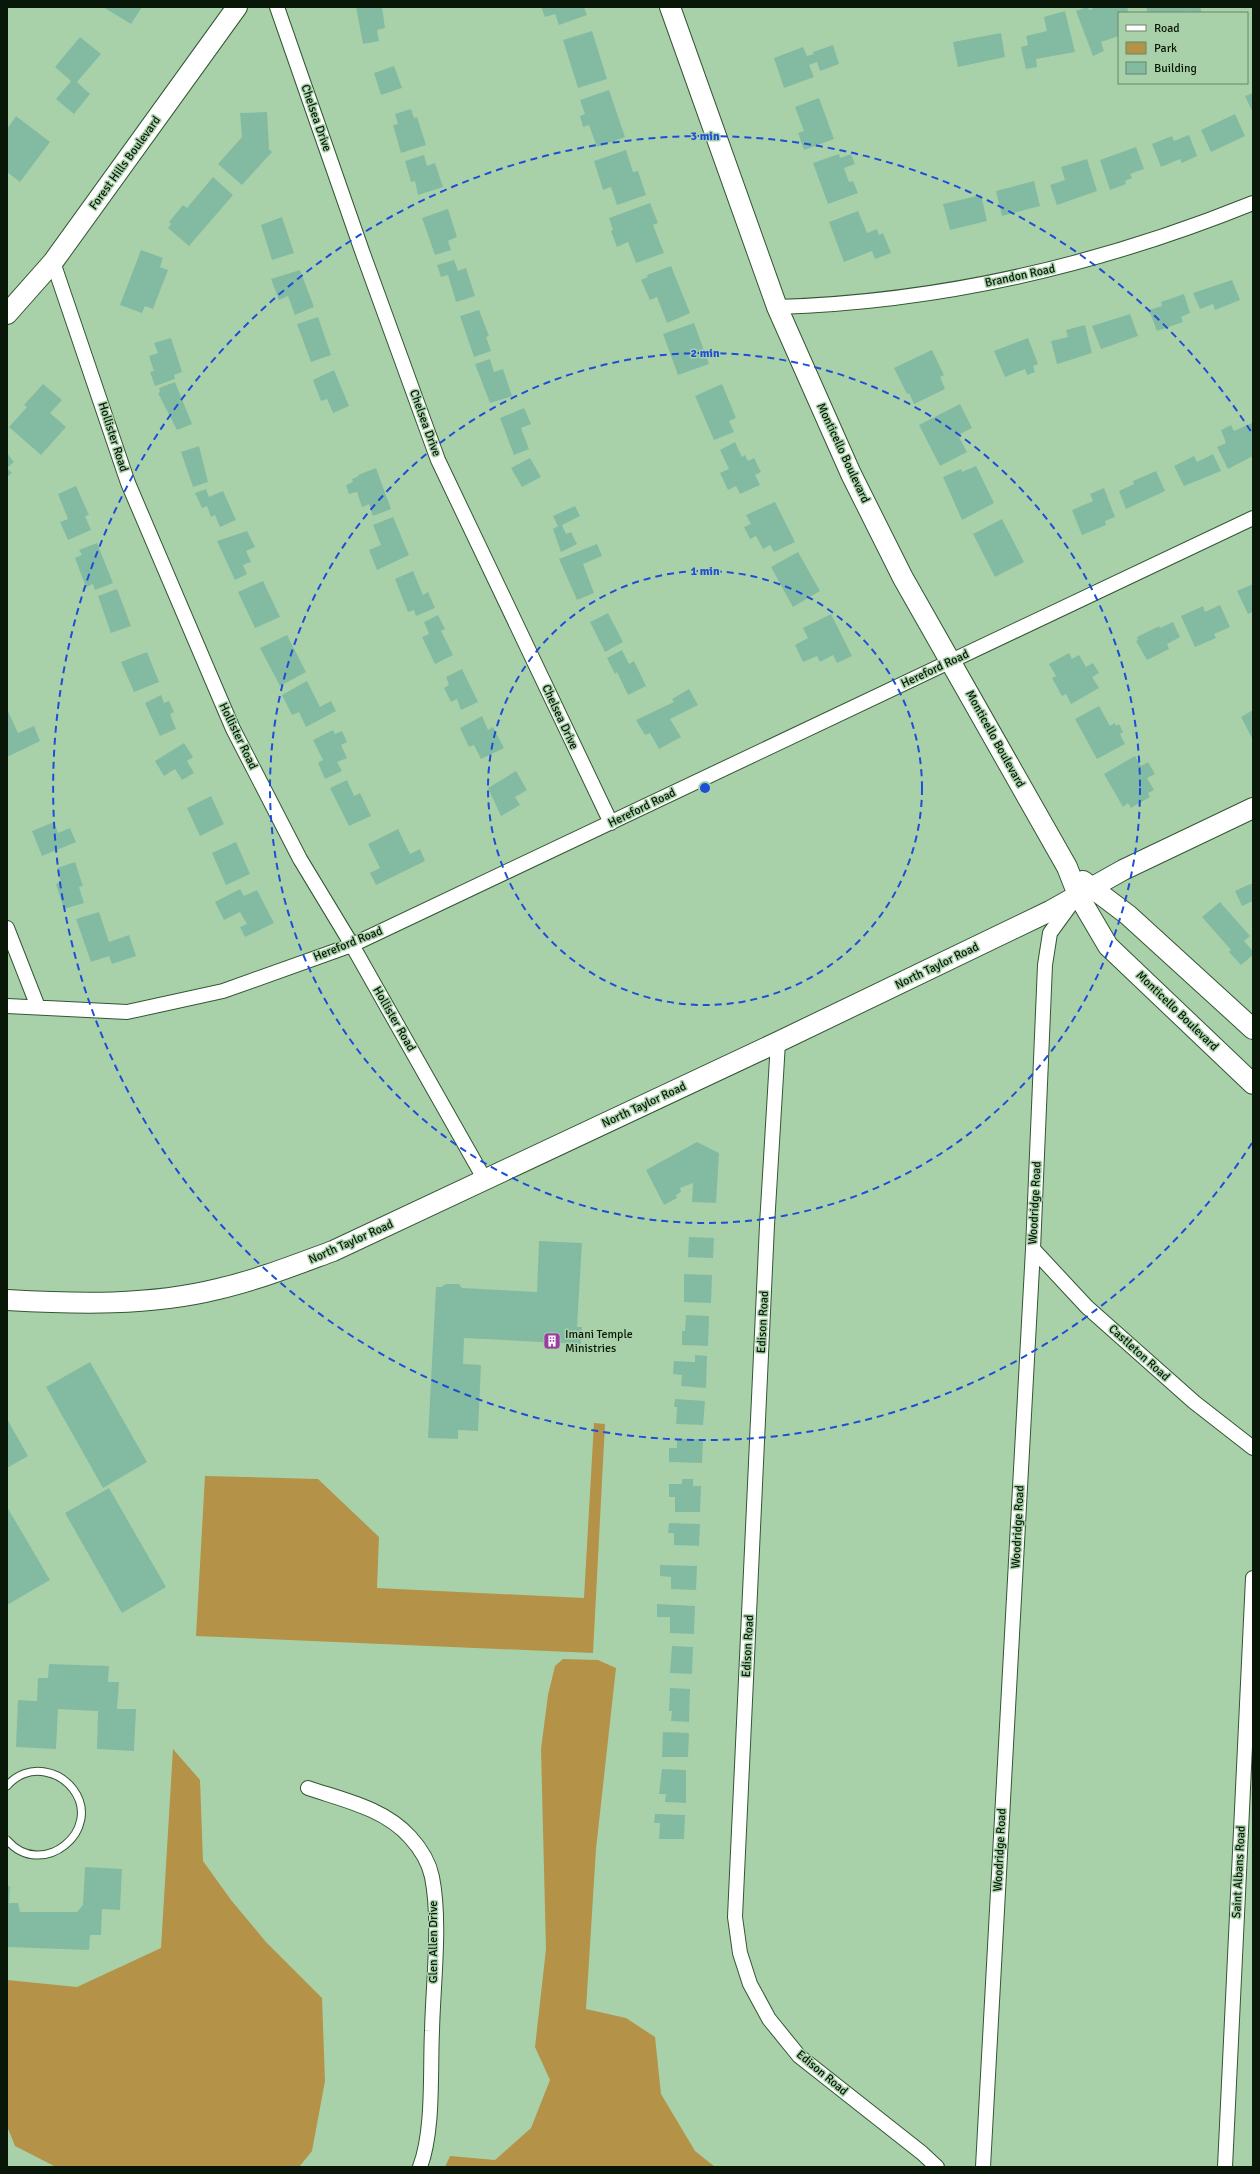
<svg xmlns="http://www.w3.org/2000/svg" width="1260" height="2174" font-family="Signika,sans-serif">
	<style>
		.green { fill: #b49248 }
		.building { fill: #83bba2 }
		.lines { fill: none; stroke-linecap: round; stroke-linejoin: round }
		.lane-casing { stroke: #335634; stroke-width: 9 }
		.street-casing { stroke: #335634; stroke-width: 16 }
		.secondary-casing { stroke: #335634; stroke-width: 22 }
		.lane { stroke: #fff; stroke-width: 7 }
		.street { stroke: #fff; stroke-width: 14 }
		.secondary { stroke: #fff; stroke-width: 20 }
		.ring { fill: none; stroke: #1d4ed8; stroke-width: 2; stroke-dasharray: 7 5 }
		.labels { text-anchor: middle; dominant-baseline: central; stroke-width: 3; stroke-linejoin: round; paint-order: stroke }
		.street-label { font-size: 12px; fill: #091709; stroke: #a9d1a9 }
		.poi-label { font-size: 12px; fill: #091709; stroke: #a9d1a9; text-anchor: start }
		.centre { fill: #1d4ed8; stroke: #a9d1a9; stroke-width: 2 }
		.ring-label { font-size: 12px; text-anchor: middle; font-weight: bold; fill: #1d4ed8; stroke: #a9d1a9; stroke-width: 3; stroke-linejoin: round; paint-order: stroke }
	</style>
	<rect width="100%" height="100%" fill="#a9d1a9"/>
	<path class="green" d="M 594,1423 L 605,1424 L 593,1653 L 196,1636 L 205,1476 L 318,1479 L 379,1537 L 377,1588 L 584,1598 Z
		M 563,1659 L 598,1660 L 616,1668 L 596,1849 L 586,2009 L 626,2018 L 655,2037 L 661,2094 L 695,2151 L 715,2167 L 445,2167 L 450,2156 L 495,2160 L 531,2128 L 550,2080 L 535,2047 L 546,1949 L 541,1749 L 548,1695 L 555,1666 Z
		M 173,1749 L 200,1780 L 203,1861 L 231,1900 L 266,1942 L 322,1998 L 325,2081 L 312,2151 L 299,2167 L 56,2167 L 15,2146 L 7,2126 L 7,1980 L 77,1987 L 161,1948 Z"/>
	<path class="building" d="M 103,7 L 142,7 L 131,24 Z
		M 356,7 L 382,7 L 385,28 L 377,30 L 379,41 L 363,44 Z
		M 541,7 L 584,7 L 587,15 L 559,25 L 555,14 L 545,17 Z
		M 1087,7 L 1090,10 L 1095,7 L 1127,7 L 1129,13 L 1119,13 L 1119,36 L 1101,42 L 1104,51 L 1093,56 L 1076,11 Z
		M 1146,7 L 1200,7 L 1202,13 L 1188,13 L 1187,11 L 1182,13 L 1148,13 Z
		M 1065,11 L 1075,52 L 1036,59 L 1037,67 L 1026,69 L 1021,47 L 1028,45 L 1026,36 L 1047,31 L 1044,17 Z
		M 592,31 L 607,79 L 578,88 L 563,40 Z
		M 1001,33 L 1005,57 L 958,67 L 953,42 Z
		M 80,37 L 101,54 L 77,82 L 90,94 L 74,114 L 56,99 L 71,81 L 55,67 Z
		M 833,45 L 839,64 L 820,71 L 817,62 L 809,65 L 814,77 L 784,88 L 774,58 L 803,47 L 807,56 L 814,54 L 813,52 Z
		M 394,66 L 402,88 L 381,95 L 374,73 Z
		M 609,90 L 625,137 L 597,147 L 589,125 L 583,127 L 580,116 L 585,114 L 580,100 Z
		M 1253,93 L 1253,113 L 1245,96 Z
		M 819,98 L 834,139 L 804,150 L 798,133 L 804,131 L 795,107 Z
		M 411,109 L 414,118 L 417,117 L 426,145 L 401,153 L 393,125 L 398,124 L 395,114 Z
		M 267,112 L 269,148 L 268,148 L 272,152 L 242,185 L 218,164 L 242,137 L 240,113 Z
		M 1235,114 L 1245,136 L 1211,152 L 1201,130 Z
		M 16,116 L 50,142 L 20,182 L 7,172 L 7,129 Z
		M 1189,135 L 1197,156 L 1182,163 L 1180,159 L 1161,167 L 1152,144 L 1172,136 L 1174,141 Z
		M 1136,147 L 1144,169 L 1130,174 L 1132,178 L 1125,181 L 1126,184 L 1110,190 L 1100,160 Z
		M 626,150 L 633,172 L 638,171 L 646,195 L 617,205 L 611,187 L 603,190 L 594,161 Z
		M 839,154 L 840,158 L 851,154 L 855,164 L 844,168 L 849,182 L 853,181 L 858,193 L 828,204 L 813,163 Z
		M 424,155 L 427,166 L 435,163 L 443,187 L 418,195 L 415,181 L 411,182 L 405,161 Z
		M 1087,159 L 1097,191 L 1057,205 L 1050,185 L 1065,180 L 1061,167 Z
		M 213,177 L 233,195 L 189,246 L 168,228 L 171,224 L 169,222 L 183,205 L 187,208 Z
		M 1034,181 L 1040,206 L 1002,216 L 996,191 Z
		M 981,195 L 987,221 L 950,230 L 943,204 Z
		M 650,203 L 658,223 L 653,225 L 664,253 L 636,263 L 628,242 L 617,247 L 611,231 L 613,230 L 609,218 Z
		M 448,209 L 457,237 L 448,241 L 451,250 L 435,255 L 422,218 Z
		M 858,211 L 867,233 L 877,229 L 879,235 L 883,233 L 891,253 L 875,259 L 872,251 L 844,262 L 829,222 Z
		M 282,217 L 294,253 L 272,260 L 261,225 Z
		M 141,250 L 163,258 L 160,267 L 168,270 L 153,309 L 145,306 L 142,313 L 120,305 Z
		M 454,260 L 458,271 L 466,268 L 475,296 L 456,302 L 448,275 L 441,277 L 437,265 Z
		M 671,266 L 690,313 L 667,323 L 657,297 L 650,300 L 641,280 L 648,277 L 647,275 Z
		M 300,270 L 314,307 L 295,315 L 288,296 L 279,300 L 271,279 Z
		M 1232,280 L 1240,300 L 1215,310 L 1213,304 L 1200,309 L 1193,293 Z
		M 1184,294 L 1190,313 L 1181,317 L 1183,322 L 1157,331 L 1149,310 L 1162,306 L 1161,302 Z
		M 479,310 L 489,336 L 486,337 L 491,351 L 474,357 L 460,316 Z
		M 1130,314 L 1138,336 L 1101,349 L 1092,326 Z
		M 318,317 L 331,355 L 311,362 L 297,324 Z
		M 694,323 L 709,364 L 678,375 L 663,334 Z
		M 1085,325 L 1092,353 L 1057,364 L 1051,341 L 1068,337 L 1066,330 Z
		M 171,338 L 182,372 L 174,375 L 175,379 L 155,386 L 150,372 L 154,371 L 149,356 L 158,353 L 154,343 Z
		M 1028,338 L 1038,364 L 1033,366 L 1035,372 L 1027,375 L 1025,369 L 1005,377 L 994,351 Z
		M 932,350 L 944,375 L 940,377 L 945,389 L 914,404 L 909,393 L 907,394 L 894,368 Z
		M 490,359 L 494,372 L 503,369 L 512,396 L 490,403 L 475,364 Z
		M 334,370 L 349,406 L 333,413 L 327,399 L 321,401 L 313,380 Z
		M 175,382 L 192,424 L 177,430 L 158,393 L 160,392 L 159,388 Z
		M 43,384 L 62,400 L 50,413 L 66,427 L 41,455 L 9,427 L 27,407 L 24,405 Z
		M 722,384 L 736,418 L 729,421 L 734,432 L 714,440 L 695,396 Z
		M 960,404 L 972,428 L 958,435 L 967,452 L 940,466 L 919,425 Z
		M 524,408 L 531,424 L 521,428 L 529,449 L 514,455 L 500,418 Z
		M 1252,423 L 1253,456 L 1228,469 L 1217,447 L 1226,443 L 1221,430 L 1231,425 L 1234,431 Z
		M 735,442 L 742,457 L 745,455 L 748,461 L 754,458 L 761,472 L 755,475 L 760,485 L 740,494 L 736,486 L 728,490 L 720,473 L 729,469 L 720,450 Z
		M 199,446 L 208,482 L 193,487 L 181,452 Z
		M 7,453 L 14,462 L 7,468 L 12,473 L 7,477 Z
		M 1213,454 L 1221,471 L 1184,486 L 1174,466 L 1194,456 L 1197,462 Z
		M 530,458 L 541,477 L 522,487 L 511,468 Z
		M 976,466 L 994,503 L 962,520 L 943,477 L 961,469 L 962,472 Z
		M 376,468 L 391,509 L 373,516 L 369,504 L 362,507 L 357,492 L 349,494 L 346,485 L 353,482 L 352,479 L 359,476 L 358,475 Z
		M 1156,471 L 1165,491 L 1126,509 L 1119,491 L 1134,484 L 1133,481 Z
		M 76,486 L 89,515 L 85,516 L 91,530 L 68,540 L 60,522 L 68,519 L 58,494 Z
		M 1104,488 L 1115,517 L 1105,521 L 1106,525 L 1082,535 L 1072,510 L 1093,501 L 1090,494 Z
		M 206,489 L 209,497 L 223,491 L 236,520 L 220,527 L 215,515 L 211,517 L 207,506 L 202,508 L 195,493 Z
		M 775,502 L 795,542 L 774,552 L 770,545 L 763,549 L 756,536 L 750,539 L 744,527 L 751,524 L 746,515 Z
		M 575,506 L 580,516 L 562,525 L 566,534 L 571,532 L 577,544 L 561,552 L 553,529 L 558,526 L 553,516 Z
		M 393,517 L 409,555 L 377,570 L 369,550 L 381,545 L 373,525 Z
		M 1002,519 L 1024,562 L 995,577 L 973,534 Z
		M 247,531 L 255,547 L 246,551 L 251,562 L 243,565 L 247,574 L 235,580 L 217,541 Z
		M 97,543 L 113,583 L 95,590 L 93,584 L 86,587 L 75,558 L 82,555 L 79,550 Z
		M 597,544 L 602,556 L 583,564 L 594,593 L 577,600 L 559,559 Z
		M 798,552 L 820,591 L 793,607 L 771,567 Z
		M 413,571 L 423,595 L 428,592 L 435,608 L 416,616 L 414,610 L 408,612 L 395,579 Z
		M 263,581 L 280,617 L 255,628 L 238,592 Z
		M 1253,584 L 1253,612 L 1248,614 L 1237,591 Z
		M 117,589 L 131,626 L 111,633 L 98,596 Z
		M 1220,605 L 1230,627 L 1214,634 L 1216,638 L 1195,647 L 1181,616 L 1203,606 L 1205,612 Z
		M 608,613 L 623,642 L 605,652 L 590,622 Z
		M 831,614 L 852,656 L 837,663 L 833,655 L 820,662 L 817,656 L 803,662 L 795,645 L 808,638 L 803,628 Z
		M 438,615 L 445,629 L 441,631 L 453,655 L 435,664 L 422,637 L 429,634 L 424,622 Z
		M 1173,622 L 1180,637 L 1167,644 L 1169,649 L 1147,660 L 1136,641 L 1138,640 L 1137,637 L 1159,626 L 1160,628 Z
		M 287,635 L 306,672 L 280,686 L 260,648 Z
		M 622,650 L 629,664 L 634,661 L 646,686 L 628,695 L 617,672 L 615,674 L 607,658 Z
		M 147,652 L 159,682 L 134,692 L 121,662 Z
		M 1069,653 L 1072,659 L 1079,655 L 1086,667 L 1093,663 L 1099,673 L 1092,677 L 1099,688 L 1071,704 L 1066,694 L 1062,696 L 1052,678 L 1056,676 L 1049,664 Z
		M 462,669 L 478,702 L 461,710 L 457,699 L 451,702 L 444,688 L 449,685 L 446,677 Z
		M 307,681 L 320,707 L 331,701 L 336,711 L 306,727 L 299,712 L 292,715 L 282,695 Z
		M 689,689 L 698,705 L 670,719 L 681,737 L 659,749 L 650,733 L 645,735 L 636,720 L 674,702 L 672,699 Z
		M 161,695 L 164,703 L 169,701 L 174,712 L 170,714 L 176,729 L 160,736 L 145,703 Z
		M 1099,706 L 1110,726 L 1115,723 L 1116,726 L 1119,724 L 1123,732 L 1120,734 L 1125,744 L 1097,759 L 1075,719 Z
		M 7,709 L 18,733 L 34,726 L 40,741 L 7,757 Z
		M 1253,710 L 1253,740 L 1241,717 Z
		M 482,716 L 488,730 L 493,727 L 504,748 L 481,759 L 474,745 L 469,747 L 460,728 Z
		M 333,730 L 335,734 L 342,731 L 347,742 L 341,745 L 347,758 L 337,762 L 342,771 L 325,779 L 318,763 L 323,760 L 313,740 Z
		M 184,743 L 193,757 L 187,761 L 194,773 L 182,780 L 175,769 L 164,776 L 155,761 Z
		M 1135,756 L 1141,766 L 1148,762 L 1155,774 L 1147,778 L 1154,790 L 1148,793 L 1150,797 L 1131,808 L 1128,803 L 1123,807 L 1104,774 Z
		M 516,771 L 527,790 L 515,797 L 520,805 L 501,816 L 488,788 Z
		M 347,780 L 354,796 L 360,793 L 371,816 L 349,826 L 330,788 Z
		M 211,796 L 224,824 L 200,836 L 187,808 Z
		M 54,822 L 58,833 L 70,828 L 76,842 L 42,856 L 32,831 Z
		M 398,829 L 410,854 L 420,849 L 425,861 L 376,885 L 370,873 L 380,868 L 368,844 Z
		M 236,842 L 250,874 L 226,885 L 212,853 Z
		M 75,862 L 83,886 L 79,887 L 84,903 L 64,909 L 56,884 L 61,882 L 57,868 Z
		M 1250,884 L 1253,884 L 1253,901 L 1242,906 L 1235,891 Z
		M 240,889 L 244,896 L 257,890 L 274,923 L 245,937 L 240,927 L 247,924 L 240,912 L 224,920 L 215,902 Z
		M 1220,902 L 1250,936 L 1244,941 L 1253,951 L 1253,955 L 1241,965 L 1229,952 L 1231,950 L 1202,917 Z
		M 99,912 L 109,942 L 129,935 L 136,956 L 112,964 L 109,956 L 91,962 L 76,919 Z
		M 697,1142 L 719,1153 L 716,1203 L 692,1202 L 693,1183 L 680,1188 L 681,1192 L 676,1195 L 677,1198 L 664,1205 L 646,1170 Z
		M 689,1237 L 714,1238 L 713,1258 L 688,1257 Z
		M 539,1241 L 582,1243 L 577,1327 L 582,1327 L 581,1344 L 464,1338 L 463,1364 L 481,1365 L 478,1431 L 458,1430 L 458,1439 L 428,1438 L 436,1287 L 441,1287 L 446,1284 L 459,1284 L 462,1288 L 537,1292 Z
		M 684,1274 L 712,1275 L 711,1303 L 684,1302 Z
		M 686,1315 L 709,1316 L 708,1346 L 682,1345 L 682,1331 L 685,1331 Z
		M 695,1355 L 707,1356 L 706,1388 L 681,1386 L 682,1375 L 673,1374 L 674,1361 L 695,1362 Z
		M 90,1362 L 147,1462 L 103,1488 L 46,1387 Z
		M 675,1399 L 705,1401 L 703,1425 L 676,1424 L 677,1407 L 674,1407 Z
		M 7,1419 L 28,1456 L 7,1468 Z
		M 677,1439 L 703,1439 L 702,1463 L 669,1462 L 669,1448 L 677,1448 Z
		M 682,1479 L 693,1479 L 693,1486 L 701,1486 L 700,1512 L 675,1512 L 675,1497 L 669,1497 L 669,1484 L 682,1484 Z
		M 109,1488 L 166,1587 L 122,1613 L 65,1513 Z
		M 7,1507 L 50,1580 L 7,1605 Z
		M 669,1523 L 700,1524 L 699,1546 L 674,1545 L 674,1533 L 668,1533 Z
		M 660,1565 L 697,1566 L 696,1590 L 671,1589 L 671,1577 L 660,1576 Z
		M 657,1604 L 695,1606 L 694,1634 L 670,1633 L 670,1617 L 657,1617 Z
		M 672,1646 L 693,1647 L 692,1674 L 670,1673 Z
		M 49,1664 L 109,1666 L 108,1682 L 119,1682 L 117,1709 L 136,1709 L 134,1751 L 97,1749 L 98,1711 L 58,1709 L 56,1749 L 16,1747 L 18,1700 L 37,1701 L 38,1678 L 48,1678 Z
		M 670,1688 L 690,1689 L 689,1722 L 671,1721 L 672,1711 L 669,1711 Z
		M 663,1732 L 689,1733 L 688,1757 L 662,1757 Z
		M 662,1769 L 686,1770 L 686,1803 L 665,1802 L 666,1794 L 659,1794 Z
		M 655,1814 L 685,1815 L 684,1839 L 659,1839 L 660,1823 L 654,1823 Z
		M 85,1867 L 122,1869 L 120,1910 L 102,1909 L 101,1935 L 90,1935 L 89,1950 L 7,1947 L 7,1886 L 10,1886 L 9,1903 L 18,1903 L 20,1912 L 77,1912 L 83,1905 Z"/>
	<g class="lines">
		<g class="lane-casing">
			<path id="lane" d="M 7,1786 C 16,1775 31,1769 45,1772 C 57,1774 66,1780 73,1789 C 104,1830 42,1881 7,1840"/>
		</g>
		<g class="street-casing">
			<path id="street" d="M 277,7 L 362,251 L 438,460 L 611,823
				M 53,262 L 128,483 L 233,729 L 300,859 L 352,945 L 485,1180
				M 777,307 C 941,302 1102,264 1253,203
				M 7,928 L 38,1007
				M 7,1006 L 127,1012 L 223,991 L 352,945 L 1253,518
				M 778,1042 L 767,1225 L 735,1917 L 740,1953 L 750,1984 L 769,2019 L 799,2056 L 922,2153 L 937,2167
				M 1033,1249 L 1087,1307 L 1194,1402 L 1253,1448
				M 308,1788 C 343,1800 384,1808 410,1837 C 420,1848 429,1862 432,1877 C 441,1922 433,1984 432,2031 C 430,2071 434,2130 420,2167
				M 983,2167 L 1033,1249 L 1045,965 L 1050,933 L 1074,900
				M 1225,2167 L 1253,1578"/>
		</g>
		<g class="secondary-casing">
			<path id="secondary" d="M 670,7 L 777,307 L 851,474 L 903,578 L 1067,867 L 1078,895 L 1108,946 L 1253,1084
				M 7,314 L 53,262 L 237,7
				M 1083,881 L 1128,915 L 1253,1029
				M 7,1300 C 77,1304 149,1306 218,1289 C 257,1280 295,1265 333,1251 L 778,1042 L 1050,911 L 1123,870 L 1253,808"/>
		</g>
		<use href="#lane" class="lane"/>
		<use href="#street" class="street"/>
		<use href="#secondary" class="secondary"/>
	</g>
	<g class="ring">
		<circle cx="705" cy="788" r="217"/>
		<circle cx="705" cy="788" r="435"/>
		<path d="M1252 1143A652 652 0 1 1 1252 433"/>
	</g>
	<defs>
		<g id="building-square" transform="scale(0.9)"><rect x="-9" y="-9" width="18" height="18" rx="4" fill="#9b3ba2" stroke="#a9d1a9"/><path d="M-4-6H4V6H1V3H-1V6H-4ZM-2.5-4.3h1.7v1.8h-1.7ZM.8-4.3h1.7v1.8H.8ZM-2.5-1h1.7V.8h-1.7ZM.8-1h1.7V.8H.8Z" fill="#fff"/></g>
	</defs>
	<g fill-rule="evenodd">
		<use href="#building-square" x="552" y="1341"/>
	</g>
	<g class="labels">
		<g class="street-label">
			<text transform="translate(316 118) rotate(71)">Chelsea Drive</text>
			<text transform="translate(125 163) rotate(-54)">Forest Hills Boulevard</text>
			<text transform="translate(1020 276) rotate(-12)">Brandon Road</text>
			<text transform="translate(425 423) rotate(70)">Chelsea Drive</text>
			<text transform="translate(113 437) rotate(72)">Hollister Road</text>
			<text transform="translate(843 453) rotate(65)">Monticello Boulevard</text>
			<text transform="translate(935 669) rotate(-25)">Hereford Road</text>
			<text transform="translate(560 717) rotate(65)">Chelsea Drive</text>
			<text transform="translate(238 736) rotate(64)">Hollister Road</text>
			<text transform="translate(995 739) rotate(61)">Monticello Boulevard</text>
			<text transform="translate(642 808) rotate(-26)">Hereford Road</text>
			<text transform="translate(348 944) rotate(-22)">Hereford Road</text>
			<text transform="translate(937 966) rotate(-26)">North Taylor Road</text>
			<text transform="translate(1177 1011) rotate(44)">Monticello Boulevard</text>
			<text transform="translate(394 1019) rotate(60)">Hollister Road</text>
			<text transform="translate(644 1105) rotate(-25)">North Taylor Road</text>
			<text transform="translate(1035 1203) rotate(-87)">Woodridge Road</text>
			<text transform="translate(351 1242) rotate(-24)">North Taylor Road</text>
			<text transform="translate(763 1322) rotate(-87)">Edison Road</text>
			<text transform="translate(1139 1353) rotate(42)">Castleton Road</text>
			<text transform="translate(1018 1527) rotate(-87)">Woodridge Road</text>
			<text transform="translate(748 1646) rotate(-87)">Edison Road</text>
			<text transform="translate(1000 1850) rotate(-87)">Woodridge Road</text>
			<text transform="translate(1239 1872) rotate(-87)">Saint Albans Road</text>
			<text transform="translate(433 1942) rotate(-90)">Glen Allen Drive</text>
			<text transform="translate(822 2073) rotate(40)">Edison Road</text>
		</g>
		<g class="poi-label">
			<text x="565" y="1334">Imani Temple<tspan x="565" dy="14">Ministries</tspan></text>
		</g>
	</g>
	<circle cx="705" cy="788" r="6" class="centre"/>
	<g class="ring-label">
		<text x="705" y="140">3 min</text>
		<text x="705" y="357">2 min</text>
		<text x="705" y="575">1 min</text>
	</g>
	<rect width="1260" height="2174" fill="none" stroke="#091709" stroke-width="16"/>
	<rect x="1118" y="12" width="130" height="72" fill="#a9d1a9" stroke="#698769"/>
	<rect x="1126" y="25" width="20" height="6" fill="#ffffff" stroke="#698769"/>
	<text x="1154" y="32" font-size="12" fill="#091709">Road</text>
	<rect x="1126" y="42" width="20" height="12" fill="#b49248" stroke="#698769"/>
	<text x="1154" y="52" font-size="12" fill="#091709">Park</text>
	<rect x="1126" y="62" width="20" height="12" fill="#83bba2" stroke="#698769"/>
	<text x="1154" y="72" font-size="12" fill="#091709">Building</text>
</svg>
